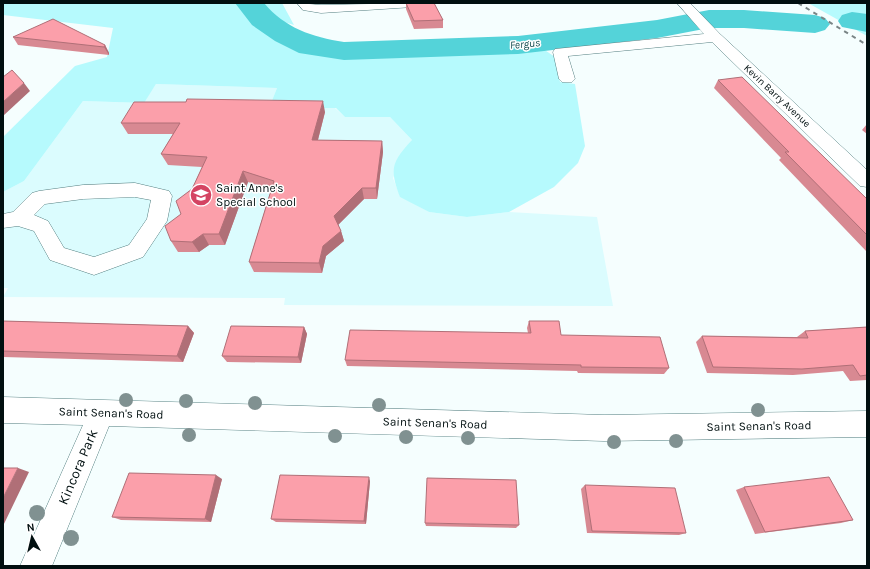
<svg xmlns="http://www.w3.org/2000/svg" width="870" height="569" font-family="Karla,sans-serif">
	<style>
		.built { fill: #dbfcfe }
		.green { fill: #b6fafd }
		.lines { fill: none; stroke-linecap: round; stroke-linejoin: round }
		.river { fill: #54d3d9; fill-rule: evenodd }
		.minor-casing { stroke: #558082; stroke-width: 1 }
		.minor { fill: #fff; fill-rule: evenodd }
		.rail { stroke: #7a8586; stroke-width: 2; stroke-dasharray: 4.5 4.5; stroke-linecap: butt }
		.tree { fill: #809191 }
		.wall { fill: #d88992 }
		.shaded-wall { fill: #b06f77 }
		.building { fill: #fb9faa; stroke: #b06f77 }
		.labels { text-anchor: middle; dominant-baseline: central; stroke-width: 3; stroke-linejoin: round; paint-order: stroke }
		.far-street-label { font-size: 10px; fill: #010f10; stroke: #fff }
		.far-water-label { font-size: 11px; font-style: italic; fill: #0e474a; stroke: #fff }
		.poi-label { font-size: 12px; fill: #010f10; stroke: #fff; text-anchor: start }
		.street-label { font-size: 12px; fill: #010f10; stroke: #fff }
		.near-street-label { font-size: 14px; fill: #010f10; stroke: #fff }
	</style>
	<rect width="100%" height="100%" fill="#f5fefe"/>
	<path class="built" d="M 156,84 L 277,88 L 269,108 L 335,108 L 345,117 L 389,116 L 412,140 L 393,178 L 400,196 L 429,212 L 467,217 L 509,212 L 597,217 L 613,306 L 284,305 L 285,298 L 3,297 L 8,288 L 3,288 L 3,192 L 24,181 L 83,101 L 143,103 Z"/>
	<path class="green" d="M 3,3 L 282,3 L 294,25 L 271,18 L 332,46 L 530,40 L 555,57 L 560,82 L 575,84 L 585,146 L 578,163 L 554,187 L 509,212 L 467,217 L 429,212 L 400,197 C 389,168 392,162 412,140 L 390,117 L 345,117 L 336,108 L 269,108 L 277,88 L 156,84 L 144,103 L 83,101 L 24,181 L 3,192 L 3,137 L 75,66 L 107,57 L 113,28 L 3,15 Z
		M 808,3 L 867,3 L 867,36 Z"/>
	<g class="lines">
		<path class="river" d="M 235,3 L 264,3 C 285,28 312,37 344,42 L 518,36 L 657,20 L 709,10 L 744,10 L 815,15 L 825,18 L 830,24 L 825,30 L 815,33 L 744,28 L 709,28 L 657,38 L 518,54 L 344,60 L 299,53 L 275,41 L 252,25 Z
			M 852,12 L 867,14 L 867,32 L 842,27 L 838,21 L 842,15 Z"/>
		<g class="minor-casing">
			<path id="minor" d="M 297,3 L 321,5 L 419,3 L 413,7 L 321,13 L 303,10 Z
				M 677,3 L 690,3 L 720,34 L 867,170 L 867,187 L 860,186 L 712,42 L 568,56 L 575,79 L 572,82 L 562,82 L 559,79 L 553,52 L 555,49 L 704,34 Z
				M 135,183 L 169,191 L 172,196 L 167,221 L 143,257 L 94,275 L 50,260 L 34,231 L 18,226 L 3,228 L 3,214 L 13,212 L 32,193 L 39,191 L 83,185 ZM 135,197 L 151,200 L 147,219 L 129,245 L 94,257 L 64,248 L 48,221 L 34,215 L 45,204 L 83,199 Z
				M 3,397 L 604,415 L 867,411 L 867,437 L 604,441 L 109,426 L 52,566 L 20,566 L 83,425 L 3,423 Z"/>
		</g>
		<use href="#minor" class="minor"/>
		<path class="rail" d="M 798,3 L 867,45"/>
	</g>
	<g class="tree">
		<circle cx="126" cy="400" r="7"/>
		<circle cx="186" cy="401" r="7"/>
		<circle cx="255" cy="403" r="7"/>
		<circle cx="379" cy="405" r="7"/>
		<circle cx="758" cy="410" r="7"/>
		<circle cx="189" cy="435" r="7"/>
		<circle cx="335" cy="436" r="7"/>
		<circle cx="406" cy="437" r="7"/>
		<circle cx="468" cy="438" r="7"/>
		<circle cx="676" cy="441" r="7"/>
		<circle cx="614" cy="442" r="7"/>
		<circle cx="37" cy="513" r="8"/>
		<circle cx="71" cy="538" r="8"/>
	</g>
	<path class="wall" d="M 406,3 L 434,3 L 443,20 L 443,28 L 414,29 L 406,9 Z
		M 13,37 L 105,45 L 109,53 L 109,55 L 18,45 Z
		M 718,80 L 867,199 L 867,252 L 779,160 L 781,158 L 714,88 Z
		M 325,112 L 318,140 L 382,141 L 383,152 L 377,199 L 364,199 L 338,225 L 341,231 L 344,241 L 326,256 L 322,273 L 254,272 L 249,262 L 271,190 L 248,182 L 225,245 L 209,245 L 199,252 L 178,252 L 171,241 L 181,214 L 202,167 L 168,165 L 161,154 L 173,134 L 128,134 L 121,123 Z
		M 867,124 L 867,134 L 862,130 Z
		M 3,321 L 188,326 L 194,333 L 183,362 L 3,357 Z
		M 529,321 L 561,335 L 669,368 L 664,374 L 578,373 L 577,371 L 347,366 L 345,360 L 528,333 L 527,328 Z
		M 304,327 L 307,334 L 301,363 L 227,362 L 222,356 Z
		M 867,327 L 867,380 L 850,381 L 843,371 L 793,375 L 707,373 L 696,342 L 702,336 L 797,337 L 805,331 Z
		M 222,479 L 211,522 L 121,520 L 112,517 Z
		M 370,481 L 366,524 L 276,522 L 271,519 Z
		M 585,485 L 686,533 L 679,535 L 587,533 L 581,489 Z
		M 744,487 L 853,520 L 841,523 L 755,534 L 736,490 Z
		M 425,523 L 519,525 L 516,528 L 426,526 Z"/>
	<path class="shaded-wall" d="M 105,45 L 109,53 L 109,55 L 104,47 Z
		M 24,83 L 30,91 L 3,116 L 3,102 Z
		M 323,101 L 325,112 L 315,151 L 312,140 Z
		M 382,141 L 383,152 L 377,199 L 376,188 Z
		M 243,171 L 248,182 L 225,245 L 219,234 Z
		M 362,188 L 364,199 L 336,227 L 334,216 Z
		M 341,231 L 344,241 L 326,256 L 322,273 L 319,263 L 323,246 Z
		M 203,234 L 209,245 L 199,252 L 192,242 Z
		M 188,326 L 194,333 L 183,362 L 177,356 Z
		M 304,327 L 307,334 L 301,363 L 298,357 Z
		M 18,468 L 29,472 L 3,526 L 3,498 Z
		M 216,475 L 222,479 L 211,522 L 205,519 Z
		M 369,477 L 370,481 L 366,524 L 364,521 Z"/>
	<path class="building" d="M 406,3 L 434,3 L 443,20 L 414,21 Z
		M 53,19 L 105,45 L 104,47 L 13,37 Z
		M 12,70 L 24,83 L 3,102 L 3,77 Z
		M 742,77 L 867,199 L 867,235 L 785,152 L 789,152 L 718,80 Z
		M 187,99 L 323,101 L 312,140 L 382,141 L 376,188 L 362,188 L 334,216 L 341,231 L 323,246 L 319,263 L 249,262 L 274,181 L 243,171 L 219,234 L 203,234 L 192,242 L 171,241 L 165,226 L 181,214 L 176,201 L 192,189 L 207,157 L 161,154 L 180,123 L 121,123 L 134,102 L 186,102 Z
		M 3,321 L 188,326 L 177,356 L 3,351 Z
		M 529,321 L 559,321 L 561,335 L 660,337 L 669,368 L 581,367 L 581,365 L 345,360 L 350,330 L 531,333 Z
		M 231,326 L 304,327 L 298,357 L 222,356 Z
		M 867,327 L 867,375 L 860,376 L 853,365 L 802,369 L 713,367 L 702,336 L 808,338 L 805,331 Z
		M 3,468 L 18,468 L 3,498 Z
		M 129,473 L 216,475 L 205,519 L 112,517 Z
		M 280,475 L 369,477 L 364,521 L 271,519 Z
		M 829,477 L 853,520 L 765,532 L 744,487 Z
		M 427,478 L 516,480 L 519,525 L 425,523 Z
		M 585,485 L 675,488 L 686,533 L 592,531 Z"/>
	<defs>
		<g id="school-disc" transform="scale(1.15)"><circle r="9.5" fill="#d44462" stroke="#fff"/><path d="M0-5L7-2L0 1L-7-2ZM-4 1L0 2.5L4 1V4Q0 6-4 4Z" fill="#fff"/></g>
	</defs>
	<g fill-rule="evenodd">
		<use href="#school-disc" x="201" y="195"/>
	</g>
	<g class="labels">
		<g class="far-street-label">
			<text transform="translate(777 96) rotate(43)">Kevin Barry Avenue</text>
		</g>
		<g class="far-water-label">
			<text transform="translate(525 44) rotate(-5)">Fergus</text>
		</g>
		<g class="poi-label">
			<text x="216" y="188">Saint Anne's<tspan x="216" dy="14">Special School</tspan></text>
		</g>
		<g class="street-label">
			<text transform="translate(111 413) rotate(2)">Saint Senan's Road</text>
			<text transform="translate(435 423) rotate(2)">Saint Senan's Road</text>
			<text transform="translate(759 426) rotate(-1)">Saint Senan's Road</text>
		</g>
		<g class="near-street-label">
			<text transform="translate(78 467) rotate(-67)">Kincora Park</text>
		</g>
	</g>
	<rect width="870" height="569" fill="none" stroke="#010f10" stroke-width="8"/>
	<g transform="translate(32 537) rotate(352)" stroke="#ffffff" stroke-width="3" paint-order="stroke">
	<path d="M0-3L7 15L0 10L-7 15Z" fill="#010f10"/>
	<text y="-6" font-size="11" font-weight="bold" text-anchor="middle" fill="#010f10">N</text>
	</g>
</svg>
